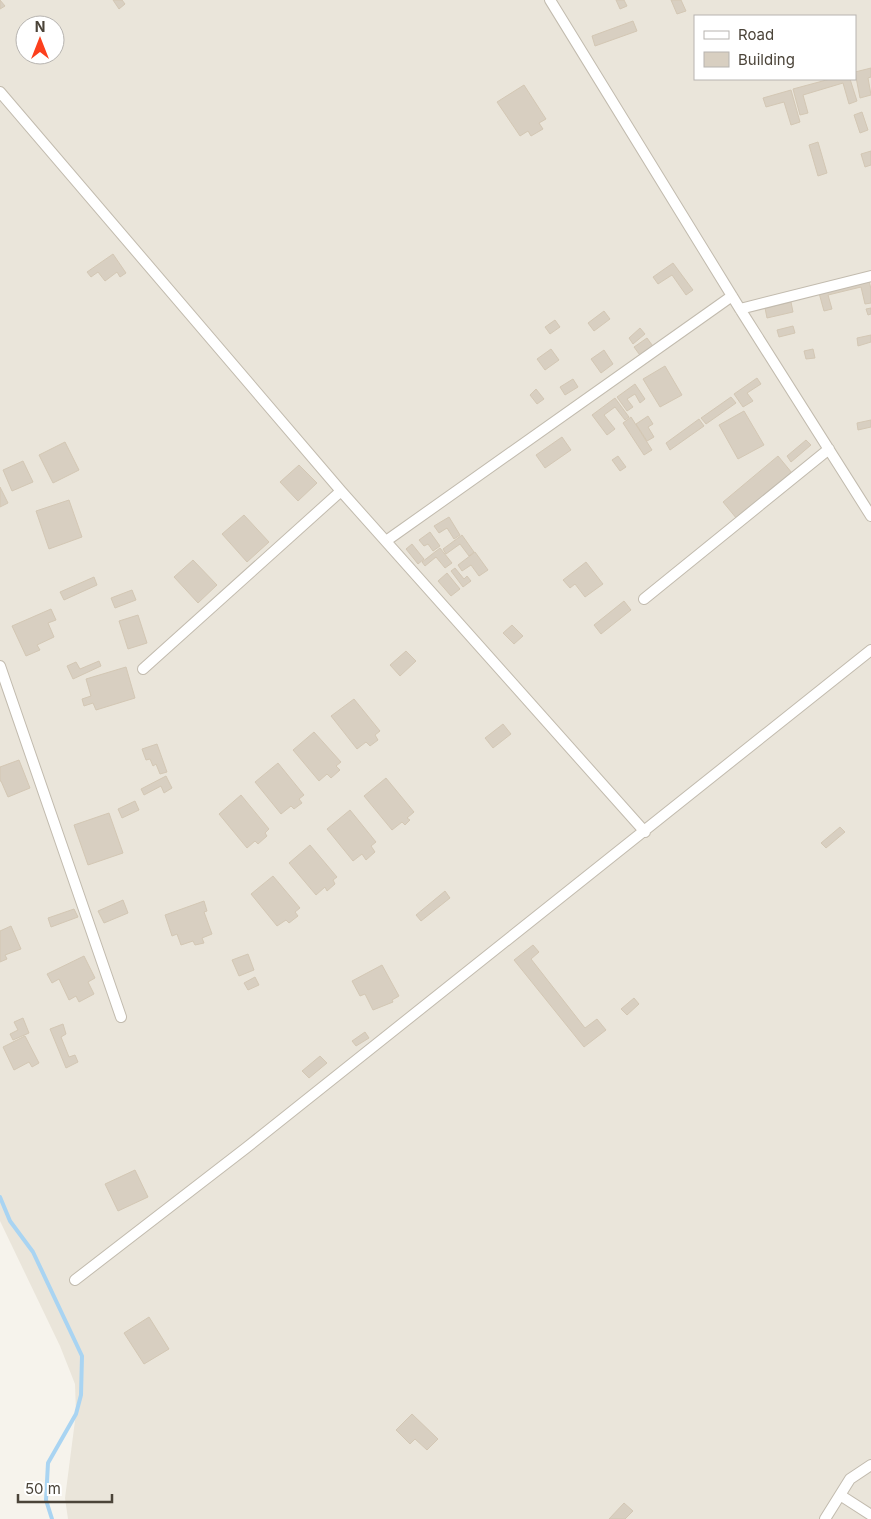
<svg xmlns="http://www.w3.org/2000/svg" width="871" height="1519" font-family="Inter,sans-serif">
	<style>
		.residential { fill: #eae5da; fill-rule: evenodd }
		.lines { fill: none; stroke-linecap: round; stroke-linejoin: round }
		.stream { stroke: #a9d4f2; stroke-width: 4 }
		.building { fill: #d8cfc1; stroke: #d3c7b4 }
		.street-casing { stroke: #c2bbae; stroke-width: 12 }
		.street { stroke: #fff; stroke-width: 10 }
	</style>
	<rect width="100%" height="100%" fill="#f6f3ec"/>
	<path class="residential" d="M 0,0 L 871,0 L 871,1519 L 68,1519 L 65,1498 L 76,1413 L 75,1384 L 60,1346 L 0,1221 ZM 695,16 L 855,16 L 855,79 L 695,79 ZM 25,25 L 55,25 L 55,55 L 25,55 Z"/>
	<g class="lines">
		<path class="stream" d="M 0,1197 L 10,1221 L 33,1252 L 82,1356 L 81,1395 L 76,1414 L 48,1463 L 46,1500 L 52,1519"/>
	</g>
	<path class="building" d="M 0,0 L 5,6 L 0,9 Z
		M 113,0 L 122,0 L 125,4 L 119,9 Z
		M 616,0 L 624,0 L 627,6 L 620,9 Z
		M 671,0 L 681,0 L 686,11 L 677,14 Z
		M 633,21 L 637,31 L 595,46 L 592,36 Z
		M 871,68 L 871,77 L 868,78 L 871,95 L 860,98 L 855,72 Z
		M 830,79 L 850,79 L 857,101 L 849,104 L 843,83 L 803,95 L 808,113 L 800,115 L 793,89 Z
		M 524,85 L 546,119 L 539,123 L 543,129 L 531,136 L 528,131 L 520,136 L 497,102 Z
		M 791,90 L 800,122 L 791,125 L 784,102 L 766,107 L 763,98 Z
		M 862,112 L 868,130 L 860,133 L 854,115 Z
		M 818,142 L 827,173 L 818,176 L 809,145 Z
		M 871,151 L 871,165 L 865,167 L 861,154 Z
		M 113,254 L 126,273 L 120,277 L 117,272 L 105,281 L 98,272 L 91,277 L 87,272 Z
		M 673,263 L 693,290 L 686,295 L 672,275 L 658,284 L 653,277 Z
		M 869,281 L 871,289 L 871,303 L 865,304 L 861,287 L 828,295 L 832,309 L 824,311 L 819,293 Z
		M 791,302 L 793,312 L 767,318 L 765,308 Z
		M 871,308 L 871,314 L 868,315 L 866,309 Z
		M 604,311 L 610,319 L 594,331 L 588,323 Z
		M 555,320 L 560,327 L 550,334 L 545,327 Z
		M 793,326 L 795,333 L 779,337 L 777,330 Z
		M 640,328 L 645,334 L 633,344 L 629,338 Z
		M 871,335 L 871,342 L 858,346 L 857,338 Z
		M 647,338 L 655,349 L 642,358 L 634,347 Z
		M 551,349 L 559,360 L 545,370 L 537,359 Z
		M 813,349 L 815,358 L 806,359 L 804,351 Z
		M 604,350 L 613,364 L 601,373 L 591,359 Z
		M 665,366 L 682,395 L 660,407 L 643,379 Z
		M 757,378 L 761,384 L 747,393 L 753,401 L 743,407 L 734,394 Z
		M 573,379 L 578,387 L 565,395 L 560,387 Z
		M 635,384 L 645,399 L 640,403 L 635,394 L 627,399 L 633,407 L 627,411 L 617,397 Z
		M 536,389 L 544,399 L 537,404 L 530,395 Z
		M 731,397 L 736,403 L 706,424 L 701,418 Z
		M 615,398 L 629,417 L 625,420 L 615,407 L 604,415 L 615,429 L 607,435 L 592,415 Z
		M 744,411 L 764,445 L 738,459 L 719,425 Z
		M 648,416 L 653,424 L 648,427 L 654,437 L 647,441 L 636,424 Z
		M 631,417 L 652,450 L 644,455 L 623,423 Z
		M 699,419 L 704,426 L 670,450 L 666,443 Z
		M 871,420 L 871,427 L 858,430 L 857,423 Z
		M 562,437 L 571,450 L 545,468 L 536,455 Z
		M 806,440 L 811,445 L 791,462 L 787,456 Z
		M 65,442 L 79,470 L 53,483 L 39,455 Z
		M 618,456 L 626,467 L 620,471 L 612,460 Z
		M 778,456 L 792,473 L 737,519 L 723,502 Z
		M 23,461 L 33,482 L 12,491 L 3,470 Z
		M 299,465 L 317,483 L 298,501 L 280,482 Z
		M 0,487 L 8,503 L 0,507 Z
		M 69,500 L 82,537 L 49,549 L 36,511 Z
		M 244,515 L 269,542 L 247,562 L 222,534 Z
		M 449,517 L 460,535 L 454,539 L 447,528 L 439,533 L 434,526 Z
		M 430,532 L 440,546 L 433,551 L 428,544 L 424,546 L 419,540 Z
		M 462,535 L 474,552 L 469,556 L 460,544 L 446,554 L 443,549 Z
		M 412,544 L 424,559 L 418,564 L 406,549 Z
		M 440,548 L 452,563 L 445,568 L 436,557 L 425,566 L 422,562 Z
		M 475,552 L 488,570 L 479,576 L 471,565 L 462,571 L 458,565 Z
		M 193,560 L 217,585 L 198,603 L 174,577 Z
		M 586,562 L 603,584 L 585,597 L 575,584 L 570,588 L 563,580 Z
		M 455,568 L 464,579 L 467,576 L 471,581 L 463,587 L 451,571 Z
		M 447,573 L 460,589 L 451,596 L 438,581 Z
		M 94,577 L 97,585 L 64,600 L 60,592 Z
		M 132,590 L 136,600 L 115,608 L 111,598 Z
		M 624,601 L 631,610 L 601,634 L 594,625 Z
		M 51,609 L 56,620 L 48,623 L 54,637 L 37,645 L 40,650 L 26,656 L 12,626 Z
		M 138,615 L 147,643 L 128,649 L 119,621 Z
		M 512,625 L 523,636 L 514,644 L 503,633 Z
		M 406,651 L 416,661 L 400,676 L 390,665 Z
		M 99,661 L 101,666 L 73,679 L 67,666 L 76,662 L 80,669 Z
		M 126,667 L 135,698 L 96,710 L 93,703 L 84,706 L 82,699 L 91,696 L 86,679 Z
		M 354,699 L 380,731 L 375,735 L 378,740 L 370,746 L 366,742 L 357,749 L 331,716 Z
		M 503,724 L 511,734 L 493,748 L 485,738 Z
		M 314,732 L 341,762 L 336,766 L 340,770 L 331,778 L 327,774 L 319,781 L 293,750 Z
		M 157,744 L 167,772 L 160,774 L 156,764 L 153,766 L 150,759 L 146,760 L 142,749 Z
		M 19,760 L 30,788 L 8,797 L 1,781 L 0,781 L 0,767 Z
		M 278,763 L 304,795 L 299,799 L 302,803 L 294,809 L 291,806 L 281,814 L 255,782 Z
		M 166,776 L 172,788 L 164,793 L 161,786 L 144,795 L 141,789 Z
		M 386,778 L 414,812 L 407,818 L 410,820 L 405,825 L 402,822 L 392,830 L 364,796 Z
		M 241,795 L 269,829 L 265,833 L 267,836 L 258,844 L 255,841 L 247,848 L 219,814 Z
		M 135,801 L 139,810 L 122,818 L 118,809 Z
		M 350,810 L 376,842 L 371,846 L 375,852 L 366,860 L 362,854 L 353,861 L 327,829 Z
		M 109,813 L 123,853 L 88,865 L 74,825 Z
		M 840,827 L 845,832 L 826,848 L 821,843 Z
		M 310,845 L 337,877 L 333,880 L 335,884 L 327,891 L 325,887 L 316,895 L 289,863 Z
		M 273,876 L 300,908 L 295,912 L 298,916 L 289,923 L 286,920 L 277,926 L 251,894 Z
		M 445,891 L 450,898 L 421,921 L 416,915 Z
		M 123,900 L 128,913 L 104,923 L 98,911 Z
		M 204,901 L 207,911 L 204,912 L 212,934 L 202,938 L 204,943 L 195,945 L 193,941 L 181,945 L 177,934 L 172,936 L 165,915 Z
		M 74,909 L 78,917 L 51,927 L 48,918 Z
		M 11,926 L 21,949 L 5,955 L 7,959 L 0,962 L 0,931 Z
		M 533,945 L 539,952 L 531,959 L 585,1028 L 597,1019 L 606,1030 L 584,1047 L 514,960 Z
		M 248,954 L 254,970 L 239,976 L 232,960 Z
		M 84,956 L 95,978 L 88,982 L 94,994 L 79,1002 L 76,996 L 69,1000 L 59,979 L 52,983 L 47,974 Z
		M 382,965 L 399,996 L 392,1000 L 393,1002 L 373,1010 L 365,994 L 360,996 L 352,981 Z
		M 255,977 L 259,985 L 248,990 L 244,983 Z
		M 634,998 L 639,1004 L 627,1015 L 621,1009 Z
		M 23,1018 L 29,1033 L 13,1040 L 10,1034 L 18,1030 L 14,1022 Z
		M 63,1024 L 66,1034 L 61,1037 L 69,1057 L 75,1055 L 78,1062 L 66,1068 L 50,1029 Z
		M 365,1032 L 369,1038 L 356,1046 L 352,1041 Z
		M 25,1036 L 39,1063 L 32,1067 L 29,1062 L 14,1070 L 3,1047 Z
		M 320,1056 L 327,1063 L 309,1078 L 302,1071 Z
		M 135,1170 L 148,1197 L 118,1211 L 105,1184 Z
		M 149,1317 L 169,1349 L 144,1364 L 124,1333 Z
		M 412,1414 L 438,1439 L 427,1450 L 415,1439 L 410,1444 L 396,1430 Z
		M 624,1503 L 633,1511 L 625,1519 L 609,1519 Z"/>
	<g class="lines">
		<g class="street-casing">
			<path id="street" d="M 550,0 L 740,309 L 871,516
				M 0,92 L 341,491 L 645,832
				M 740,309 L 871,276
				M 386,541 L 732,296
				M 644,599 L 829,449
				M 0,666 L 121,1017
				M 143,669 L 341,491
				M 75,1280 L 246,1148 L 871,650
				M 840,1495 L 871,1515
				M 825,1519 L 850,1479 L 871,1465"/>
		</g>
		<use href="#street" class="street"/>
	</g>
	<rect x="694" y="15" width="162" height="65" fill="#ffffff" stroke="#b7b4b0"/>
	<rect x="704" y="31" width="25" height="8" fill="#ffffff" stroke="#b7b4b0"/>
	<text x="738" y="40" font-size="15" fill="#4b4439">Road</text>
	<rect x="704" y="52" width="25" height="15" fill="#d8cfc1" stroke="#b7b4b0"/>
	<text x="738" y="65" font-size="15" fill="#4b4439">Building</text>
	<g transform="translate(40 40)"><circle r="24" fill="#ffffff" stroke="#b7b4b0"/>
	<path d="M0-4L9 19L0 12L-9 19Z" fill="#fc3f1d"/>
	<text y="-8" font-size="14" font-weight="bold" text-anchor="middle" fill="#4b4439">N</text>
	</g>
	<path d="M18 1494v8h94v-8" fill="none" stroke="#4b4439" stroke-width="2.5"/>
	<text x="25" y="1494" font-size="15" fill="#4b4439" stroke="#ffffff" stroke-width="4" paint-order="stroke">50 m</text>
</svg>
